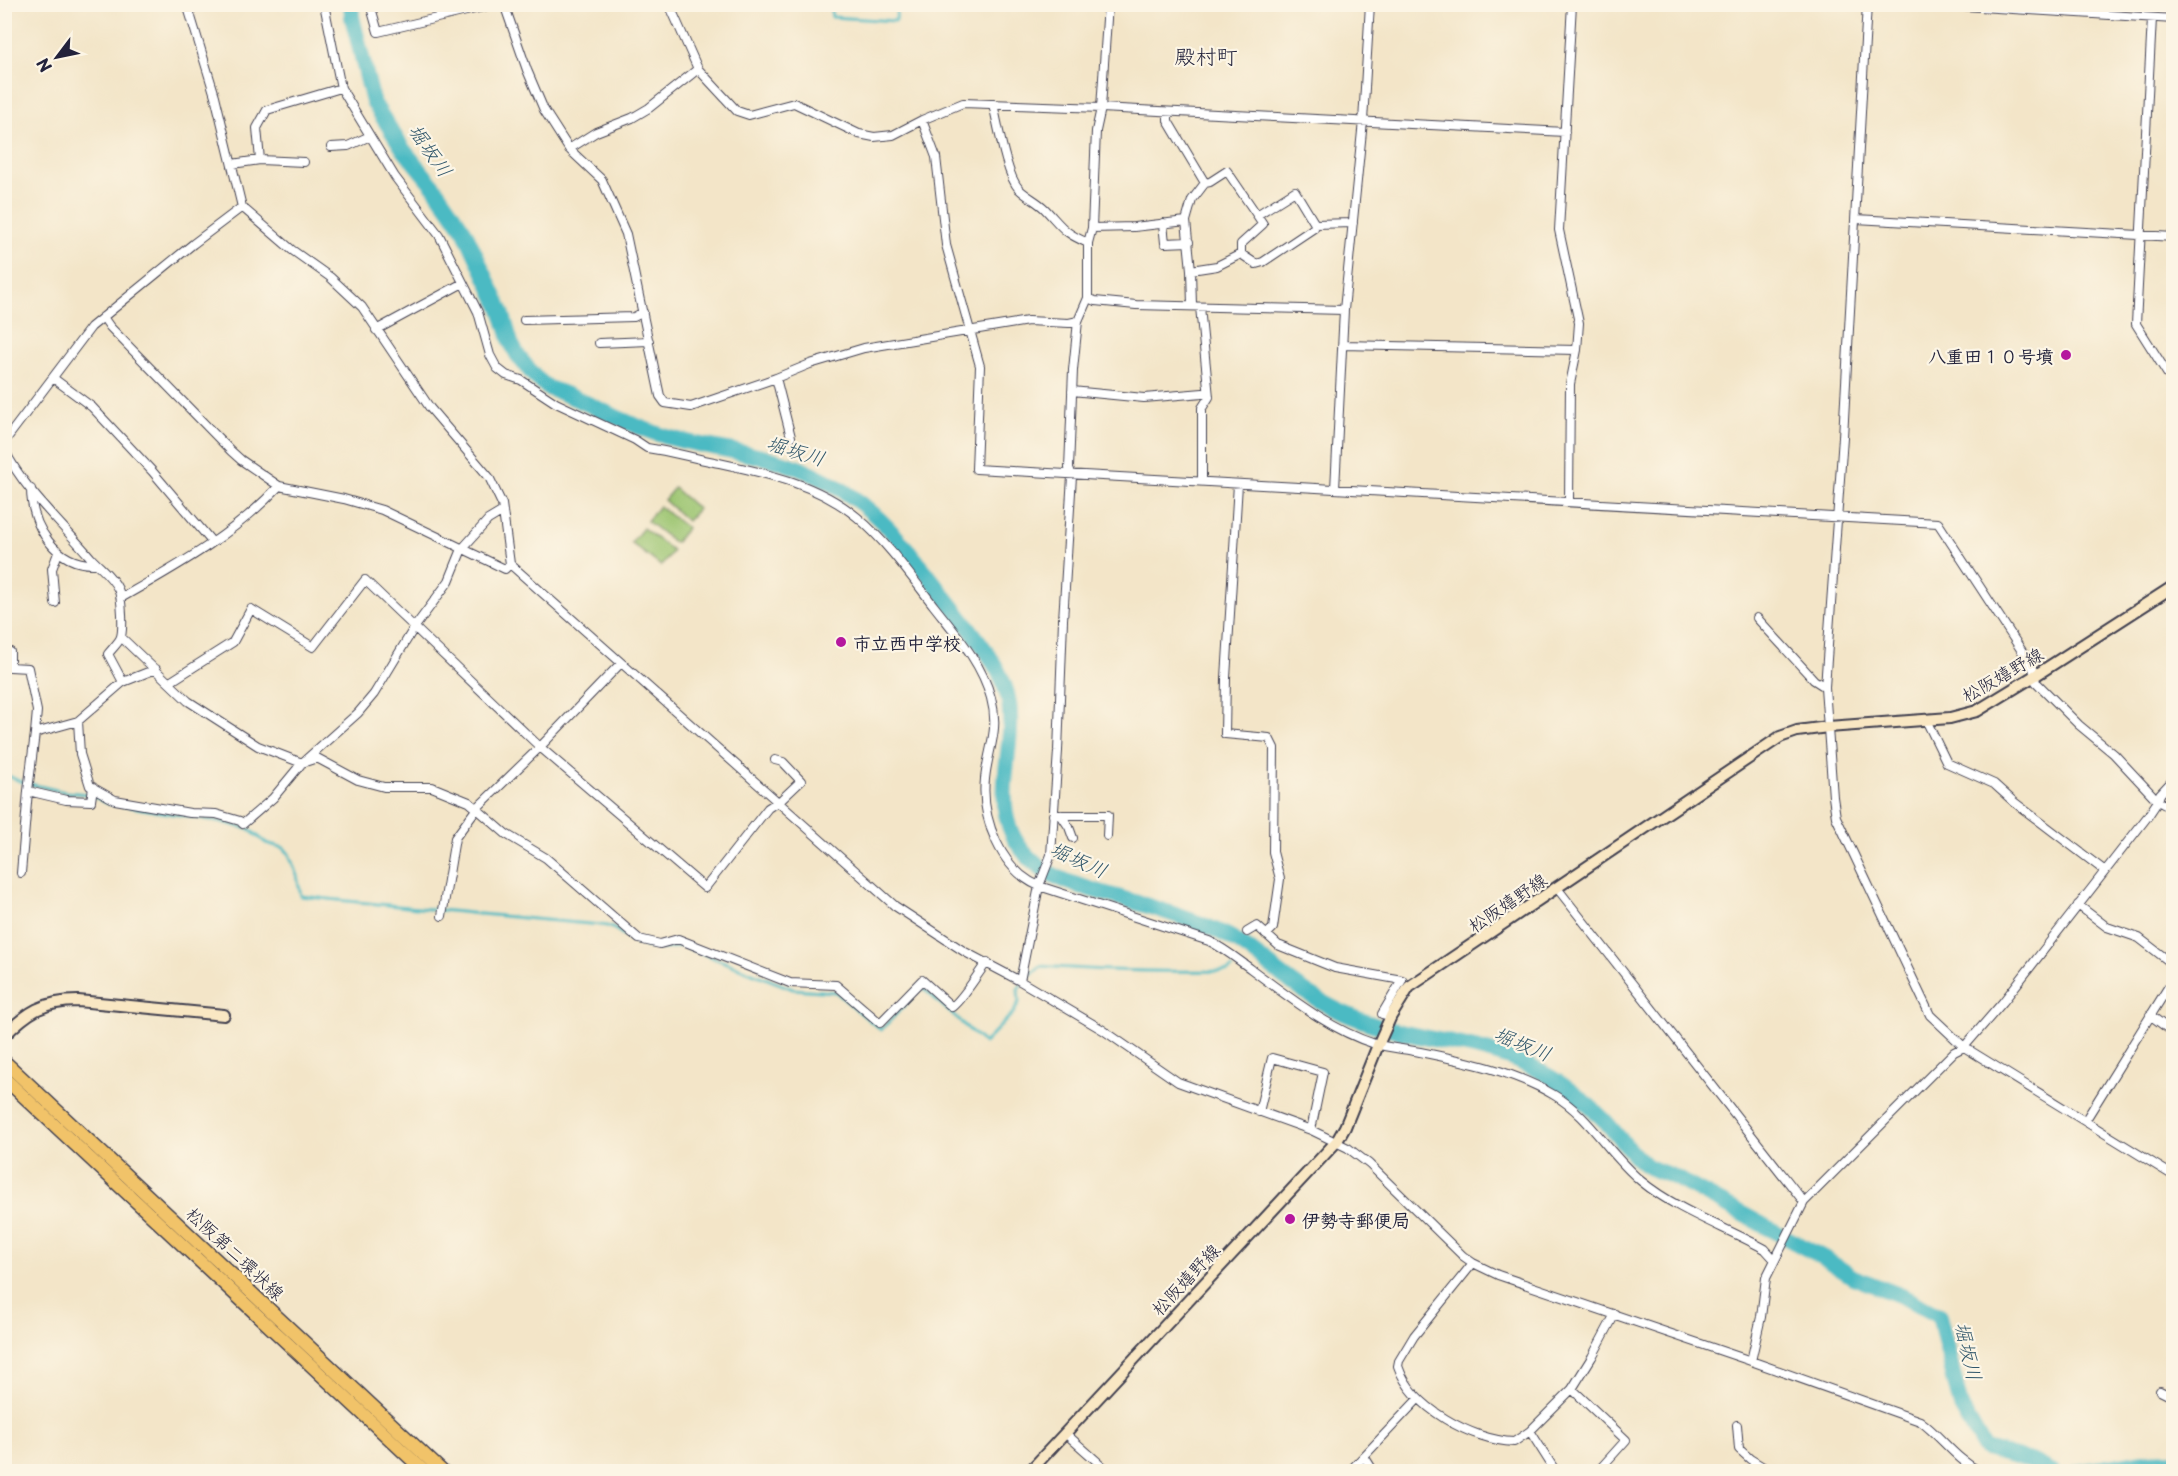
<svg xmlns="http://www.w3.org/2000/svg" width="2178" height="1476" font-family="'Playpen Sans','Klee One',sans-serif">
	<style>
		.green { fill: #9cc571; stroke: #5f7456; stroke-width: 1.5 }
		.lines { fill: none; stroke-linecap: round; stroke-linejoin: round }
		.stream { stroke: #4cbac3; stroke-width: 3 }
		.river { stroke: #4cbac3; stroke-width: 16 }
		.street-casing { stroke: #413f50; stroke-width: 10 }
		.secondary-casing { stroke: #413f50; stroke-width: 14 }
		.primary-casing { stroke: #413f50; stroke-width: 15 }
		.street { stroke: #fff; stroke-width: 8 }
		.secondary { stroke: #f9e7c3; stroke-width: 10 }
		.primary { stroke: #f1c369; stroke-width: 12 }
		.poi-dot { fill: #b5179e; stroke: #fcf5e5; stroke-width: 2 }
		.labels { text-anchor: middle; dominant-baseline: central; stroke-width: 4.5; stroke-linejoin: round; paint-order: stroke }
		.poi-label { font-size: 18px; font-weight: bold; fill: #22223b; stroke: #fcf5e5; text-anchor: start }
		.street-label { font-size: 18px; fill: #22223b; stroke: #fcf5e5 }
		.water-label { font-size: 20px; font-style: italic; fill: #31576b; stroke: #fcf5e5 }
		.quarter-label { font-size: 21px; fill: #22223b; stroke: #fcf5e5 }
	</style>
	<rect width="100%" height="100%" fill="#fcf5e5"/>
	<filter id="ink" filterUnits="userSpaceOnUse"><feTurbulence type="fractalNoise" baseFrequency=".0167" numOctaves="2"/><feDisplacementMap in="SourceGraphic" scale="12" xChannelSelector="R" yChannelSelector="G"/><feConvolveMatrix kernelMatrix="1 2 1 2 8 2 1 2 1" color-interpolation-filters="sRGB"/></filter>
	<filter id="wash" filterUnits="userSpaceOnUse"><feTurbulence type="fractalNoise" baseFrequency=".008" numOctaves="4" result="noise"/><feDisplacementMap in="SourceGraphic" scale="24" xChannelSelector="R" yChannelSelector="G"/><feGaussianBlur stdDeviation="1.35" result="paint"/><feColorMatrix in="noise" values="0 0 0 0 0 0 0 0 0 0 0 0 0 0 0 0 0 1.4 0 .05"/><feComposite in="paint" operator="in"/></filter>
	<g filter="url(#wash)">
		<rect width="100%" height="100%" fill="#f3e5c8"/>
		<path class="green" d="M 674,488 L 698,509 L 687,521 L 664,500 Z
			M 659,506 L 687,528 L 675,543 L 647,521 Z
			M 643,528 L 673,551 L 661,566 L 631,543 Z"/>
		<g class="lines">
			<path class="stream" d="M 830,4 L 832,17 L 896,21 L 897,4
				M 4,774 L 22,782 L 65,792 L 88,794 L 107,803 L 222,822 L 249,829 L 266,843 L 284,848 L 289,854 L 297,876 L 301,896 C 401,907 501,916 601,925 C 614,926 622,935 633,941 C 649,950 665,951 681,945 L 793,989 L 836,992 L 881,1030 L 922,987 L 984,1043 L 1014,1012 L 1019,1002 L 1018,989 L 1028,977 L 1041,966 C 1103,971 1166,972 1228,971 L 1232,968"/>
			<path class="river" d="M 351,4 L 352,17 L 373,102 L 403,149 L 435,188 L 465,232 L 502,312 L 511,343 L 518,356 L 535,377 L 548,388 C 586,400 620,422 658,434 C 696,447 741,450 781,462 C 866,488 901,541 953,607 C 974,635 1003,667 1009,702 C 1017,759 981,818 1035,863 C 1058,883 1095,890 1124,899 C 1156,908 1191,919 1222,933 C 1244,943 1263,961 1283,976 C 1304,992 1327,1007 1353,1017 C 1410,1041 1474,1040 1531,1067 C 1557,1079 1582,1098 1603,1119 C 1616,1132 1633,1158 1649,1167 C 1655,1170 1663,1173 1670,1175 L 1824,1258 L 1853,1277 L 1902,1296 L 1939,1316 L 1961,1407 L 1985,1449 L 2031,1461 L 2053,1472
				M 2078,1472 L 2145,1461 L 2174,1460"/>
		</g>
	</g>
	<g filter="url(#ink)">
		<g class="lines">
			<g class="street-casing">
				<path id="street" d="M 187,4 L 215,96 L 242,207 L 292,250 L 330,277 L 362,307 L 430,408 L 489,477 L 502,504 L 510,564 L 895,906 L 965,952 L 1020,981 L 1103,1030 L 1178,1082 L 1311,1130 L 1348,1148 L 1369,1164 L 1463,1256 L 1473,1263 L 1498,1275 L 1751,1361 L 1920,1421 C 1942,1437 1956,1460 1981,1472
					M 324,4 L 341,88 L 395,177 L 439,235 L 478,312 L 490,355 L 497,368 L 506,375 L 521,380 L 556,403 L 635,440 L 647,448 C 670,451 692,458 714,462 C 765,473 816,483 857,517 C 887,542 910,575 934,606 C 956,634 982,663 991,698 C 1000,731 988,748 985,779 C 981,819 1001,870 1039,886 L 1209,941 C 1225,949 1237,959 1251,969 C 1289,997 1330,1030 1375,1044 C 1389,1048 1406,1049 1420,1052 C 1465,1061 1514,1071 1554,1095 C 1590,1116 1609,1155 1641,1181 C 1676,1210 1725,1227 1765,1249 L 1775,1260
					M 370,4 L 378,32 L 496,4
					M 504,4 L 527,70 L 544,110 L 569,149 L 602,180 L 626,234 L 660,396 L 665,403 L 691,407 L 776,378 L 810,364 L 864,348 L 1028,321 L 1069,323 L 1078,321
					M 669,4 L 698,69 L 737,111 L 749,115 L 794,103 L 859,134 L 874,137 L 893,135 L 922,120 L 963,103 L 1101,108 L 1565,132
					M 1867,4 L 1843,437 L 1825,687 L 1833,797 L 1836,817 L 1930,1015 L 1964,1047 L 2174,1176
					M 1931,4 L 2174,19
					M 2152,18 L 2136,324 L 2174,384
					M 993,104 C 998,124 1006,175 1019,189 C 1027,197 1037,201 1045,209 C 1063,228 1063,232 1088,243
					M 1168,112 L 1168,121 L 1205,183 L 1192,200 L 1186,221 L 1191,270 L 1192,305
					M 922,120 L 936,157 L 946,245 L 980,366 L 976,469 L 1938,523 L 2033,668 L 2036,682 L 2079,725 L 2114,754 L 2158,801 L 2174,810
					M 331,147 L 348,146 L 370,136
					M 569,149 L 596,132 L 632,118 L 649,108 L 698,69
					M 260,160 L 304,162
					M 232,164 L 260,160 L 257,128 L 267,110 L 341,88
					M 1205,183 L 1210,182 L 1227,171 L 1257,215 L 1295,191 L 1315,224 L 1353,223
					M 1856,219 L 2174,237
					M 1163,223 L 1165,243 L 1189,242
					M 1092,228 L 1134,227 L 1186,221
					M 1241,254 L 1241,244 L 1263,224 L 1257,215
					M 1191,270 L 1217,266 L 1241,254 L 1256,264 L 1263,262 L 1314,228 L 1315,224
					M 1088,298 L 1095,301 L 1136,305 L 1344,310
					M 1200,307 L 1209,397 L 1202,408 L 1202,481
					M 103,317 L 110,327 L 231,451 L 241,460 L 279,486 L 344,499 L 382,510 L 505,569 L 510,564
					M 524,320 L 634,317 L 643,312
					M 376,330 L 463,283
					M 599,343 L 649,341
					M 1342,345 L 1577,350
					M 53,378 L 92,407 L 152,471 L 212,542
					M 776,378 L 791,437
					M 1072,391 L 1144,398 L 1203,393 L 1209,397
					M 4,442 L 91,327 L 193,244 L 242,207
					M 4,449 C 24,490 62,524 91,558 C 100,568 112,576 118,589 C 122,597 124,632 120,639 C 117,644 112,649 108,654 L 123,682 L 78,721 L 35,733 L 37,711 L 28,668 L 10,667 L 10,652 L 4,651
					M 1238,484 L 1226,678 L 1225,734 L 1269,738 L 1274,748 L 1273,852 L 1280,879 L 1273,928 L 1266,935
					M 31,489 C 31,526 56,566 96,564
					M 1335,489 L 1344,310 L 1363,121 L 1370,4
					M 1569,502 L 1570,384 L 1577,350 L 1579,323 L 1559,230 L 1572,4
					M 121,598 C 177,566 235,534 279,486
					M 55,603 L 52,569 L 58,553
					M 1757,618 L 1814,680 L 1825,687
					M 121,637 L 188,701 L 258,746 L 302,763 L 317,758 L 358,780 L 384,787 L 432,787 L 469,802 L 506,834 L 546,858 L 639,939 L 660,944 L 678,939 L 790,983 L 836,985 L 880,1023 L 922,980 L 952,1007 C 965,996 976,976 987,962
					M 123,682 L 156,669
					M 170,682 L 233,642 L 251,609 L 313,647 L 365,580 L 540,747 L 705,888 L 768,808 L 782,799 L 801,781 L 783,762 L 775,760
					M 1926,720 L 1947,763 L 1994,784 L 2014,802 L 2105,871
					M 78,721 L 80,754 L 90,786 L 115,800 L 190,813 L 216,814 L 240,821 L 243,824 L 273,798 L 302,763 L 358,713 L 374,694 L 414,628 L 449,581 L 462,549 L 488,520 L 503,511
					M 28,791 L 66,800 L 91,801 L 93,787
					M 1053,815 L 1108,815 L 1107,836
					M 1061,815 L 1069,827 L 1073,838
					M 21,873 L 28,791 L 35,733
					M 1557,888 L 1804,1202
					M 2078,905 L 2107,927 L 2139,938 L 2174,965
					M 442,916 L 455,838 L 477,808 L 540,747 L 621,663
					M 1247,932 L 1257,926 L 1278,945 L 1335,968 L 1402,980 L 1382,1014 L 1391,1016
					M 1020,981 L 1039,886 L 1051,855 L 1058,751 L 1063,620 L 1072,476 L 1069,468 L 1073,370 L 1078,321 L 1088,298 L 1088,243 L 1092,228 L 1096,131 L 1101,108 L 1108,4
					M 2150,1015 L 2174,1033
					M 1259,1112 L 1272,1058 L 1323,1072 L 1311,1130
					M 2085,1121 L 2174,978
					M 1473,1263 L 1414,1336 L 1399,1361 L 1398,1366 C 1412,1408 1472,1440 1514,1442 L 1530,1431 L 1572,1389 L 1592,1357 L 1615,1314
					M 1751,1361 L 1761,1317 L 1766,1278 L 1804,1202 L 1954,1052 L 1964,1047 L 2003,1002 L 2148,816 L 2158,801 L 2160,794 L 2174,779
					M 1572,1389 L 1626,1440 L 1599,1470 L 1600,1472
					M 2160,1391 L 2174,1398
					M 1737,1425 L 1739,1449 L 1750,1459 L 1771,1472
					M 1530,1431 L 1556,1472
					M 1065,1433 L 1109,1472
					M 1364,1456 L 1374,1472
					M 1349,1472 L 1418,1399"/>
			</g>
			<g class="secondary-casing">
				<path id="secondary" d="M 4,1036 C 27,1012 44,1001 78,1001 L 224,1015
					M 1029,1472 L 1337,1141 L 1345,1127 L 1378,1045 L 1391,1016 L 1409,987 L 1780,737 L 1797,731 L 1828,727 L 1950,718 L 1977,711 L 2036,675 L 2174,586"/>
			</g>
			<g class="primary-casing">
				<path id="primary" d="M 4,1061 L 443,1472
					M 4,1078 L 425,1472"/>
			</g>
			<use href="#street" class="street"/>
			<use href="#secondary" class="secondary"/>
			<use href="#primary" class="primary"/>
		</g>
	</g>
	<g class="poi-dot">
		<circle cx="2066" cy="355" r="6"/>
		<circle cx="841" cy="642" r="6"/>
		<circle cx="1290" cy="1219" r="6"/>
	</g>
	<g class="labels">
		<g class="poi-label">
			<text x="2054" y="355" text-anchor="end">八重田１０号墳</text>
			<text x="853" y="642">市立西中学校</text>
			<text x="1302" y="1219">伊勢寺郵便局</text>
		</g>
		<g class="street-label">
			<text transform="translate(2002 674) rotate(-30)">松阪嬉野線</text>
			<text transform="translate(1507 902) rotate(-34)">松阪嬉野線</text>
			<text transform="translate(236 1253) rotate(43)">松阪第二環状線</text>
			<text transform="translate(1185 1279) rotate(-47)">松阪嬉野線</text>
		</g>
		<g class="water-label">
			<text transform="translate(431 150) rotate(55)">堀坂川</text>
			<text transform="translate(796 450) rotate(17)">堀坂川</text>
			<text transform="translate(1079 859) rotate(24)">堀坂川</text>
			<text transform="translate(1523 1043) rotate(22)">堀坂川</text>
			<text transform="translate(1969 1351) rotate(77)">堀坂川</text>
		</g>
		<g class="quarter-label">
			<text x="1206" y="55">殿村町</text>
		</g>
	</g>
	<rect width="2178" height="1476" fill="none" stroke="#fcf5e5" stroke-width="24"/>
	<g transform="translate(57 57) rotate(238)" stroke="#fcf5e5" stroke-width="4.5" paint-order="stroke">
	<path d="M0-4.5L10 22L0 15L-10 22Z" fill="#22223b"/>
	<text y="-9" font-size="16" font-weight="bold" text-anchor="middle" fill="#22223b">N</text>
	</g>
</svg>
